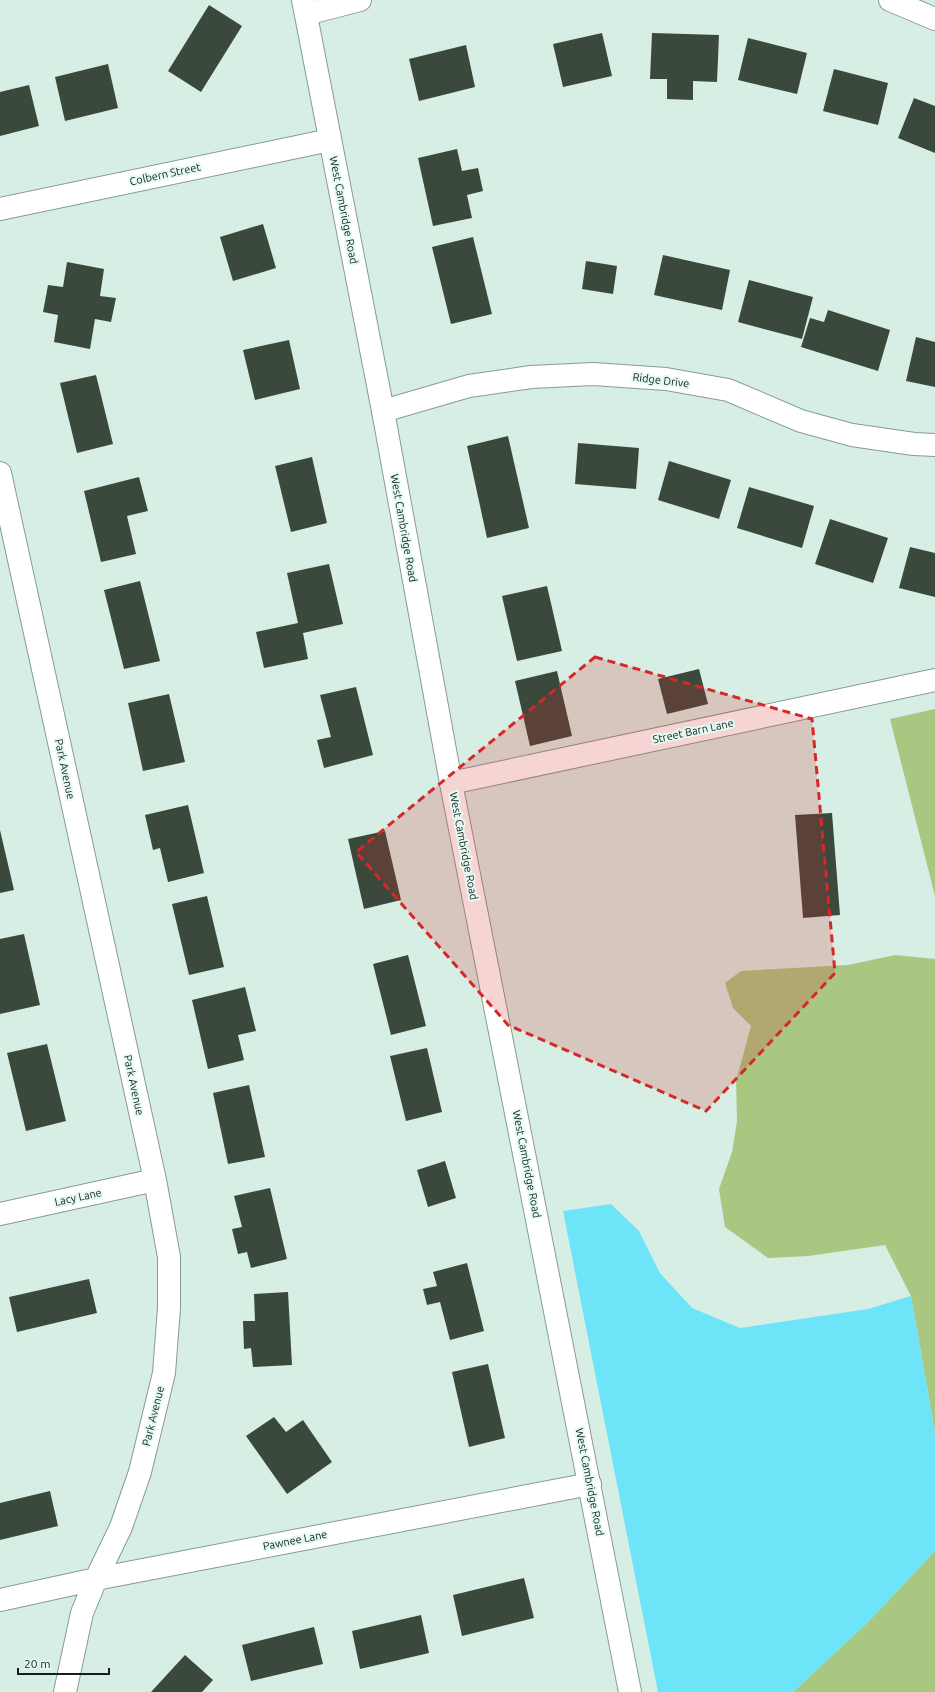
<svg xmlns="http://www.w3.org/2000/svg" width="935" height="1692" font-family="Ubuntu,sans-serif">
	<style>
		.green { fill: #a9c781 }
		.water { fill: #6de4f8 }
		.building { fill: #3b493c }
		.lines { fill: none; stroke-linecap: round; stroke-linejoin: round }
		.minor-casing { stroke: #879c93; stroke-width: 24 }
		.tertiary-casing { stroke: #879c93; stroke-width: 24 }
		.minor { stroke: #fff; stroke-width: 22 }
		.tertiary { stroke: #fff; stroke-width: 22 }
		.marked { fill: #d62828; fill-opacity: 0.2; stroke: #d62828; stroke-width: 3; stroke-dasharray: 8 5; stroke-linejoin: round }
		.labels { text-anchor: middle; dominant-baseline: central; stroke-width: 4; stroke-linejoin: round; paint-order: stroke }
		.street-label { font-size: 11px; fill: #161e1b; stroke: #e4fbf1 }
	</style>
	<rect width="100%" height="100%" fill="#d7eee4"/>
	<path class="green" d="M 935,709 L 935,896 L 890,719 Z
		M 895,955 L 935,959 L 935,1433 L 911,1296 L 885,1245 L 808,1256 L 768,1258 L 725,1227 L 719,1189 L 732,1152 L 737,1121 L 736,1081 L 751,1026 L 733,1008 L 725,983 L 741,971 L 848,965 Z
		M 935,1551 L 935,1692 L 793,1692 L 868,1622 Z"/>
	<path class="water" d="M 611,1204 L 639,1231 L 660,1273 L 692,1308 L 740,1328 L 868,1309 L 911,1296 L 935,1433 L 935,1551 L 868,1622 L 793,1692 L 658,1692 L 563,1211 Z"/>
	<path class="building" d="M 209,5 L 242,26 L 201,92 L 168,71 Z
		M 602,33 L 612,76 L 563,87 L 553,44 Z
		M 652,33 L 719,35 L 717,82 L 693,81 L 693,100 L 667,99 L 667,79 L 650,79 Z
		M 748,38 L 807,53 L 797,94 L 738,80 Z
		M 466,45 L 475,87 L 419,101 L 409,59 Z
		M 108,64 L 118,108 L 65,121 L 55,77 Z
		M 834,69 L 888,83 L 878,125 L 823,111 Z
		M 29,85 L 39,126 L 0,136 L 0,92 Z
		M 914,98 L 935,106 L 935,153 L 898,138 Z
		M 457,149 L 462,171 L 478,168 L 483,191 L 467,195 L 472,218 L 433,226 L 418,158 Z
		M 263,224 L 276,268 L 233,281 L 220,237 Z
		M 473,237 L 492,314 L 451,324 L 432,247 Z
		M 663,255 L 730,270 L 722,310 L 654,295 Z
		M 586,261 L 617,266 L 613,294 L 582,289 Z
		M 67,262 L 104,269 L 100,296 L 116,298 L 111,322 L 95,319 L 90,349 L 54,342 L 58,315 L 43,312 L 48,285 L 63,287 Z
		M 749,280 L 813,297 L 802,339 L 738,322 Z
		M 828,310 L 890,330 L 878,371 L 801,347 L 810,318 L 824,322 Z
		M 916,337 L 935,342 L 935,387 L 906,381 Z
		M 289,340 L 300,389 L 255,400 L 243,350 Z
		M 96,375 L 113,444 L 77,453 L 60,383 Z
		M 508,436 L 529,528 L 487,538 L 467,446 Z
		M 578,443 L 639,448 L 636,489 L 575,484 Z
		M 312,457 L 327,523 L 291,532 L 275,466 Z
		M 669,461 L 731,480 L 719,519 L 658,500 Z
		M 139,477 L 148,511 L 127,516 L 136,554 L 101,562 L 84,491 Z
		M 749,487 L 814,506 L 802,548 L 737,528 Z
		M 830,519 L 888,538 L 873,583 L 815,564 Z
		M 910,547 L 935,553 L 935,597 L 899,588 Z
		M 329,564 L 343,624 L 303,633 L 308,659 L 264,668 L 256,632 L 298,623 L 287,573 Z
		M 140,581 L 160,661 L 124,669 L 104,590 Z
		M 547,586 L 562,651 L 517,661 L 502,596 Z
		M 699,669 L 708,704 L 667,714 L 658,679 Z
		M 557,671 L 572,736 L 530,746 L 515,681 Z
		M 356,687 L 373,755 L 324,768 L 317,740 L 331,737 L 320,695 Z
		M 169,694 L 185,762 L 143,771 L 128,703 Z
		M 188,805 L 204,873 L 168,882 L 160,848 L 153,850 L 145,815 Z
		M 832,813 L 840,915 L 803,918 L 795,815 Z
		M 0,830 L 14,890 L 0,893 Z
		M 385,831 L 401,900 L 364,909 L 348,839 Z
		M 207,896 L 224,967 L 189,975 L 172,904 Z
		M 24,934 L 40,1005 L 0,1014 L 0,939 Z
		M 408,955 L 426,1026 L 391,1035 L 373,964 Z
		M 245,987 L 256,1031 L 238,1035 L 244,1060 L 208,1069 L 192,1000 Z
		M 47,1044 L 66,1121 L 26,1131 L 7,1053 Z
		M 427,1048 L 442,1112 L 406,1121 L 390,1056 Z
		M 249,1085 L 265,1157 L 228,1164 L 213,1093 Z
		M 445,1161 L 456,1198 L 428,1207 L 417,1170 Z
		M 270,1188 L 287,1259 L 251,1268 L 247,1252 L 238,1254 L 232,1229 L 242,1227 L 234,1196 Z
		M 467,1263 L 484,1331 L 450,1340 L 440,1302 L 427,1305 L 423,1289 L 437,1286 L 433,1272 Z
		M 89,1279 L 97,1313 L 17,1332 L 9,1297 Z
		M 288,1292 L 292,1365 L 253,1367 L 251,1348 L 244,1349 L 243,1321 L 255,1321 L 254,1294 Z
		M 488,1364 L 505,1438 L 469,1447 L 452,1372 Z
		M 274,1417 L 286,1432 L 303,1420 L 332,1462 L 287,1494 L 246,1436 Z
		M 50,1491 L 58,1526 L 0,1540 L 0,1503 Z
		M 524,1578 L 534,1618 L 462,1636 L 453,1595 Z
		M 421,1615 L 429,1653 L 360,1669 L 352,1631 Z
		M 314,1627 L 323,1664 L 251,1681 L 242,1645 Z
		M 185,1655 L 213,1680 L 202,1692 L 151,1692 Z"/>
	<g class="lines">
		<g class="minor-casing">
			<path id="minor" d="M 890,0 L 935,19
				M 306,14 L 360,0
				M 0,209 L 330,140
				M 383,411 L 469,386 L 531,377 L 593,374 L 666,379 L 728,390 L 801,421 L 852,435 L 914,444 L 935,445
				M 0,473 L 155,1180 L 169,1257 L 169,1308 L 164,1373 L 140,1472 L 121,1527 L 96,1579 L 82,1613 L 65,1692
				M 451,783 L 935,680
				M 0,1214 L 155,1180
				M 0,1600 L 96,1579 L 590,1484"/>
		</g>
		<g class="tertiary-casing">
			<path id="tertiary" d="M 303,0 L 383,411 L 451,783 L 630,1692"/>
		</g>
		<use href="#minor" class="minor"/>
		<use href="#tertiary" class="tertiary"/>
	</g>
	<path class="marked" d="M 595,657 L 812,719 L 835,973 L 706,1111 L 508,1025 L 356,852 Z"/>
	<g class="labels">
		<g class="street-label">
			<text transform="translate(165 174) rotate(-12)">Colbern Street</text>
			<text transform="translate(344 210) rotate(79)">West Cambridge Road</text>
			<text transform="translate(661 380) rotate(7)">Ridge Drive</text>
			<text transform="translate(404 528) rotate(80)">West Cambridge Road</text>
			<text transform="translate(693 731) rotate(-12)">Street Barn Lane</text>
			<text transform="translate(65 769) rotate(78)">Park Avenue</text>
			<text transform="translate(464 846) rotate(79)">West Cambridge Road</text>
			<text transform="translate(134 1085) rotate(78)">Park Avenue</text>
			<text transform="translate(527 1164) rotate(79)">West Cambridge Road</text>
			<text transform="translate(78 1197) rotate(-12)">Lacy Lane</text>
			<text transform="translate(153 1416) rotate(-76)">Park Avenue</text>
			<text transform="translate(590 1482) rotate(79)">West Cambridge Road</text>
			<text transform="translate(295 1540) rotate(-11)">Pawnee Lane</text>
		</g>
	</g>
	<path d="M18 1668v6h91v-6" fill="none" stroke="#161e1b" stroke-width="2"/>
	<text x="24" y="1668" font-size="12" fill="#161e1b" stroke="#e4fbf1" stroke-width="3" paint-order="stroke">20 m</text>
</svg>
